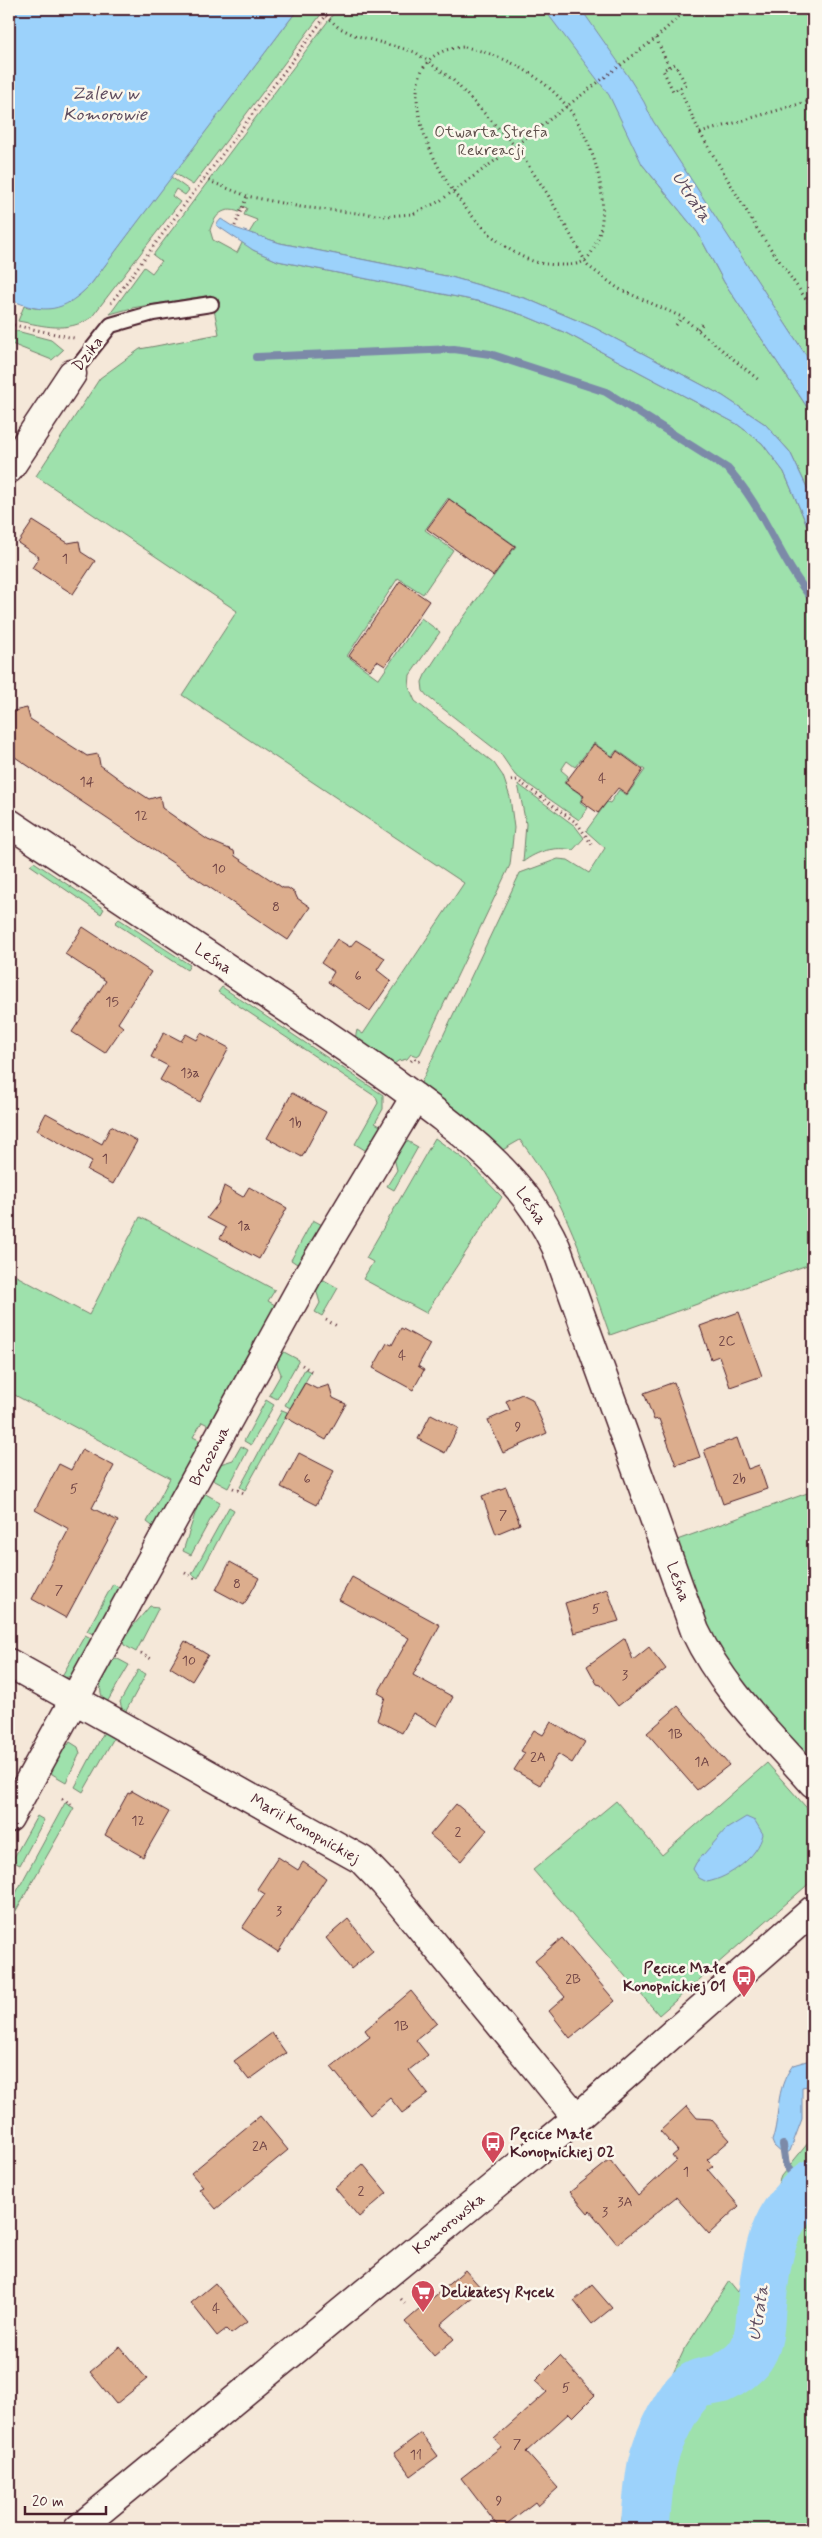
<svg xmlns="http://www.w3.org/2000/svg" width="822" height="2538" font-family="Mynerve,sans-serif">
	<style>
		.green { fill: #9ee1ac; stroke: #74806c }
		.water { fill: #9cd2fb; stroke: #7b8aa8 }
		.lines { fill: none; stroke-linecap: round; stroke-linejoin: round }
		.stream { stroke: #7b8aa8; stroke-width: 8 }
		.river { stroke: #9cd2fb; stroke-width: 49 }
		.building { fill: #dcad8d; stroke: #4a1f2b }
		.lane-casing { stroke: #4a1f2b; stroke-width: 18 }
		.street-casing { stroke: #4a1f2b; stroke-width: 31 }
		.secondary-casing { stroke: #4a1f2b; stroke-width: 31 }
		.path { stroke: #4a1f2b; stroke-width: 3; stroke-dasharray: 1 4; stroke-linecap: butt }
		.lane { stroke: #fbf7ec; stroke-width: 14 }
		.street { stroke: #fbf7ec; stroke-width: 28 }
		.secondary { stroke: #fbf7ec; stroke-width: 28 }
		.labels { text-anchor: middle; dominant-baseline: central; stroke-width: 5; stroke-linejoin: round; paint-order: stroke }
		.number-label { font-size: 14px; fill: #6e4244 }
		.park-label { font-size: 16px; fill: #5f504b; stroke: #fbf7ec }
		.street-label { font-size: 16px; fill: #4a1f2b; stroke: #fbf7ec }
		.poi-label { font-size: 16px; font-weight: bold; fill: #4a1f2b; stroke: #fbf7ec; text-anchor: start }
		.water-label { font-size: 18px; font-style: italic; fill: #5e4c5f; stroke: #fbf7ec }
	</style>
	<rect width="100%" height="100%" fill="#f5e8d9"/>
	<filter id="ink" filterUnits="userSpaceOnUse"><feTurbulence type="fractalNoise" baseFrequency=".02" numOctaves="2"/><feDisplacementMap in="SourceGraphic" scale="10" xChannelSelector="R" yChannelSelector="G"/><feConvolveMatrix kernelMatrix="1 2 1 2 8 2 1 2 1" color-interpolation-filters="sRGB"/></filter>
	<g filter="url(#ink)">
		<path class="green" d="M 298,9 L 325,9 L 193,185 L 174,173 Z
			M 337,9 L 813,9 L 813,366 L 653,122 L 642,164 L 698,233 L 724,282 L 813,416 L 813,500 L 790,452 L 765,424 L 723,396 L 595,328 L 527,299 L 451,277 L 280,243 L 249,233 L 257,220 L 244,215 L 247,208 L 242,206 L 239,212 C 223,206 215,215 210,230 L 213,240 L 237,253 L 243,241 L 253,250 L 278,261 L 482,302 L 523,315 L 566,333 L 737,424 L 762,443 L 784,472 L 813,539 L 813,1263 L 610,1335 C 586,1268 565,1197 520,1140 L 499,1152 L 419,1087 L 520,873 L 558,859 L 568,860 L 589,873 L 605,848 L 586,831 L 607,802 L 610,803 L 619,790 L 627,795 L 645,770 L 617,750 L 612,756 L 594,743 L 575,767 L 567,761 L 561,770 L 568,776 L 564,783 L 583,796 L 580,802 L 588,808 L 579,820 L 515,775 L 500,753 L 428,697 L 423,691 L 422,682 L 425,675 L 455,629 L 516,546 L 448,498 L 425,530 L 453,550 L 423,594 L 398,578 L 347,656 L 379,679 L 421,618 L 440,632 L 410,675 L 409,687 L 415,701 L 494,763 L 503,776 L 510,797 L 514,828 L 510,865 L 420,1054 L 417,1056 L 411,1054 L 407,1059 L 398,1061 L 393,1065 L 355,1039 L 357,1030 L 363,1034 L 464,883 L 182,695 L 237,611 L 36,476 L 100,378 L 140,349 L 219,334 L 211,295 L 132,308 L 110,314 L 144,267 L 152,273 L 161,261 L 153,255 Z
			M 171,177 L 189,190 L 185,195 L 176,189 L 172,196 L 180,202 L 91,318 C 66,333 45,326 18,321 L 24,306 C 52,313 72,304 91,284 Z
			M 9,329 L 51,340 L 63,350 L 52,360 L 9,343 Z
			M 518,784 L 575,826 L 584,838 L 573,850 C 555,846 537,851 523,862 L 526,824 Z
			M 34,862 L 104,909 L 101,914 L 30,865 Z
			M 119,919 L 190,965 L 187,970 L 115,923 Z
			M 222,987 L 383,1095 L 383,1109 L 375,1123 L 382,1127 L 368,1152 L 355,1144 L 378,1103 L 376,1097 L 218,992 Z
			M 402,1138 L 418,1147 L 394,1190 L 387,1186 L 397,1170 L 393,1154 Z
			M 435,1138 L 468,1162 L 502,1197 L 426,1313 L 363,1279 L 373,1262 L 366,1258 Z
			M 140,1217 L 275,1290 L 268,1301 L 275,1305 L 277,1311 L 214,1424 L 208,1425 L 202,1422 L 193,1437 L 201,1441 L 202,1446 L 156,1529 L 147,1522 L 170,1478 L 9,1392 L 9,1272 L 89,1315 Z
			M 313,1220 L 324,1226 L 303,1262 L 297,1264 L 291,1260 Z
			M 324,1280 L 338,1288 L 322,1316 L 315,1312 L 320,1303 L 315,1286 L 317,1282 Z
			M 284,1352 L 299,1360 L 277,1399 L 269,1395 L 281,1374 L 275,1359 L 279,1353 Z
			M 305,1369 L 311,1372 L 290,1408 L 285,1405 Z
			M 266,1400 L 274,1405 L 251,1445 L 244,1441 Z
			M 282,1410 L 287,1412 L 285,1418 L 245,1490 L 240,1487 Z
			M 241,1446 L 248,1450 L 228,1488 L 213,1480 L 212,1475 L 217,1465 L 233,1460 Z
			M 813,1491 L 813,1766 L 738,1680 L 712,1640 L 677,1540 Z
			M 202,1492 L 220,1502 L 191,1555 L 183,1551 Z
			M 229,1507 L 234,1510 L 198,1578 L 192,1574 Z
			M 113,1584 L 118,1587 L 121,1593 L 97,1636 L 87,1631 Z
			M 150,1606 L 159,1607 L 136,1652 L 124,1645 L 122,1639 Z
			M 85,1635 L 95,1640 L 72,1676 L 64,1678 L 57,1677 L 59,1674 L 62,1676 Z
			M 116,1658 L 129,1665 L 106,1704 C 95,1689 103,1674 109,1659 Z
			M 138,1670 L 146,1674 L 126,1711 L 122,1709 L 120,1702 Z
			M 105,1730 L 115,1736 L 83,1792 L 75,1787 Z
			M 70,1742 L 78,1747 L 80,1753 L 66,1782 L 52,1774 L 50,1767 L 63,1743 L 68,1745 Z
			M 767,1763 L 813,1815 L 813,1880 L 659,2015 L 533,1870 L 616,1801 L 662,1855 Z
			M 65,1803 L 74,1808 L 9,1923 L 9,1906 Z
			M 37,1816 L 44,1820 L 20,1865 L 12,1861 Z
			M 813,2137 L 813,2529 L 620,2529 L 630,2475 L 648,2427 L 684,2350 L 729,2281 L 738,2292 L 781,2176 Z"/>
		<path class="water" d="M 9,9 L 298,9 L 91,284 C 63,313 45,315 9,299 Z
			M 544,9 L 581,9 L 628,76 L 644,102 L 653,121 L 813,366 L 813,416 L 724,282 L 698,233 L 642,164 L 609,95 Z
			M 221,219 L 235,228 L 280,243 L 451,277 L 527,299 L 595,328 L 723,396 L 765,424 L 790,452 L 813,500 L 813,539 L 784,472 L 762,443 L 737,424 L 566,333 L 523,315 L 482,302 L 278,261 L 253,250 L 216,225 Z
			M 746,1817 L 755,1821 L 763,1834 C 758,1857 729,1878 707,1882 L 699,1878 L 693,1869 L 696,1863 L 725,1830 Z
			M 810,2060 L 813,2061 L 813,2085 L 802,2087 L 802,2119 L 790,2151 L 784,2155 L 774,2146 L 772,2141 C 781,2114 774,2091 793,2065 Z"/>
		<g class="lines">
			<path class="stream" d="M 256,357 L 454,349 L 490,354 L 606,392 L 728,469 C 764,507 779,560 813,600
				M 783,2145 L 786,2165 L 804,2192"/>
			<path class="river" d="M 645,2529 C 647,2508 648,2486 652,2465 C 656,2445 679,2392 698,2384 C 705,2381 713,2381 720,2379 C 731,2374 746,2364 752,2353 C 760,2340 760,2323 761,2309 C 767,2258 770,2217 813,2184"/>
		</g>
		<path class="building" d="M 449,499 L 515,546 L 493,576 L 427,529 Z
			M 33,521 L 68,543 L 79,541 L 81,552 L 95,561 L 73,594 L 32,568 L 39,557 L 18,543 Z
			M 400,581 L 429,601 L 385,666 L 377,661 L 370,670 L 349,656 Z
			M 27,708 L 30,719 L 87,756 L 98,754 L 100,765 L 126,784 L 149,799 L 160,796 L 162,808 L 208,840 L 234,851 L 235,856 L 283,888 L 288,888 L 295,893 L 297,898 L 310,907 L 288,940 L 9,753 L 9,712 Z
			M 594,744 L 613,757 L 617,751 L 643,770 L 627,794 L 618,788 L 598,813 L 581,801 L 584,796 L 565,783 Z
			M 83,927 L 151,972 L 118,1023 L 123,1027 L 105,1053 L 72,1032 L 106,981 L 65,954 Z
			M 337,939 L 350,947 L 356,940 L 385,958 L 377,970 L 391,981 L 370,1011 L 328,982 L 334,972 L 321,963 Z
			M 164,1032 L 181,1041 L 186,1034 L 197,1040 L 201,1033 L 229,1048 L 200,1102 L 160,1080 L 168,1066 L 151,1057 Z
			M 292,1093 L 326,1112 L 302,1157 L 267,1138 Z
			M 46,1113 L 102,1144 L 111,1126 L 137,1141 L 113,1184 L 87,1170 L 92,1161 L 37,1130 Z
			M 224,1186 L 243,1197 L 249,1187 L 287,1208 L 259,1259 L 220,1238 L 226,1228 L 207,1218 L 218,1204 Z
			M 739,1312 L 762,1376 L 730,1387 L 719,1356 L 711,1359 L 700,1326 Z
			M 401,1328 L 430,1344 L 418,1366 L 424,1370 L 413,1390 L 373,1368 L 387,1343 L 392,1345 Z
			M 674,1382 L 700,1457 L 676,1465 L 659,1419 L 654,1420 L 644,1393 Z
			M 305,1383 L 317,1389 L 329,1385 L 333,1398 L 346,1404 L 326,1440 L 285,1417 Z
			M 522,1394 L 532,1399 L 547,1433 L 503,1453 L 488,1420 L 510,1410 L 506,1401 Z
			M 431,1414 L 458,1428 L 445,1453 L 418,1439 Z
			M 737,1438 L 748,1469 L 759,1465 L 767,1489 L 723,1504 L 704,1450 Z
			M 82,1449 L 114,1466 L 92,1508 L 118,1521 L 66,1618 L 32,1599 L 69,1529 L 35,1510 L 59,1464 L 71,1470 Z
			M 299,1453 L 334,1471 L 316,1505 L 281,1487 Z
			M 506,1487 L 520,1524 L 496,1534 L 482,1496 Z
			M 230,1562 L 259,1578 L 244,1605 L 216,1590 Z
			M 352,1577 L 440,1625 L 413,1675 L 453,1697 L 437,1726 L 413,1713 L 402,1733 L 377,1720 L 385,1697 L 378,1693 L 409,1638 L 339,1600 Z
			M 607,1589 L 619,1621 L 574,1633 L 565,1603 Z
			M 625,1638 L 633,1660 L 649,1647 L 666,1669 L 618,1706 L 601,1685 L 597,1684 L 587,1666 Z
			M 185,1641 L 208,1655 L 192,1681 L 170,1667 Z
			M 678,1706 L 729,1765 L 697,1790 L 647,1733 Z
			M 551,1722 L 585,1742 L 572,1763 L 558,1754 L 540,1785 L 514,1770 L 525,1753 L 521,1751 L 534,1730 L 543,1735 Z
			M 132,1791 L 169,1812 L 143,1857 L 105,1835 L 128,1793 L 130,1794 Z
			M 456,1804 L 487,1830 L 461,1861 L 430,1835 Z
			M 278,1857 L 298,1870 L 303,1862 L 326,1878 L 278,1952 L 242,1928 L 265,1894 L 257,1889 Z
			M 348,1919 L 373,1951 L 351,1969 L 326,1938 Z
			M 562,1938 L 615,2001 L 570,2038 L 549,2011 L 565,1997 L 535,1961 Z
			M 411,1991 L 437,2023 L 416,2040 L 428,2055 L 409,2070 L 428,2094 L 402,2113 L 390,2098 L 370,2115 L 331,2067 L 370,2037 L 365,2030 Z
			M 272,2033 L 286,2053 L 249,2080 L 234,2061 Z
			M 687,2106 L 697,2118 L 711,2119 L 730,2140 L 707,2160 L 713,2166 L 708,2170 L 739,2206 L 709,2234 L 676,2197 L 617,2244 L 590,2211 L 588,2213 L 570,2192 L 610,2160 L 638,2196 L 676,2161 L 672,2156 L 678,2151 L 660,2131 Z
			M 260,2116 L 288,2150 L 216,2209 L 199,2189 L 203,2187 L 191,2173 Z
			M 363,2164 L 387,2193 L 359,2217 L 335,2188 Z
			M 465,2270 L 482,2289 L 441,2324 L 454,2339 L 434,2356 L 405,2322 Z
			M 215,2283 L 247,2322 L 231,2334 L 226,2329 L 217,2336 L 191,2303 Z
			M 592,2285 L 612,2308 L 592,2324 L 574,2301 Z
			M 120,2347 L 147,2379 L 116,2404 L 90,2372 Z
			M 560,2356 L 595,2395 L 573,2417 L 569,2413 L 526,2452 L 558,2488 L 538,2506 L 535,2502 L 500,2529 L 461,2478 L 501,2447 L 494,2439 L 547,2392 L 535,2381 Z
			M 421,2433 L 438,2456 L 411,2476 L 394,2453 Z"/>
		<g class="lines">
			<g class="lane-casing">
				<path id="lane" d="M 72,374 L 111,325 L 153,313 L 211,304"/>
			</g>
			<g class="street-casing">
				<path id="street" d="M 9,469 L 72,374
					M 9,823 C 88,875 166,928 245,980 C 296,1014 347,1048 397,1084 C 459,1129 524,1176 556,1247 L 695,1631 C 722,1689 771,1735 813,1783
					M 9,1663 L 362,1860 L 384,1883 L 577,2118
					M 9,1818 L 307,1277 L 415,1097"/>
			</g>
			<g class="secondary-casing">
				<path id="secondary" d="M 78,2529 L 577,2118 L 813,1910"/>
			</g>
			<path class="path" d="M 326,16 L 338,27 L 354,35 L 415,52 L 453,80 L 515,146 L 547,193 L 588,266 L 619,289 L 682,317 L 760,381
				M 656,38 L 669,67 L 663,70 L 673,91 L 686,85 L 675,64 L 669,67
				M 465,47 C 503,55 540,74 565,104 C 592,136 614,204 596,243 C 593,250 590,257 584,261 C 574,267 557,265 546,264 C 463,255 352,51 465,47 Z
				M 679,88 L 700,133 L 759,232 L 813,309
				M 700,133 L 813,100
				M 204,179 L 247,196 L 301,207 L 386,216 L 413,214 L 440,201 L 515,146 L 656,38 L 687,9
				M 235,226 L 247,196
				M 111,303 L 331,9
				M 9,324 L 74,338
				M 676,325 L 682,317
				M 698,329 L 704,322
				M 511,781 L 517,780 L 577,823 L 593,846
				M 411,1061 L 414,1058 L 422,1063
				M 326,1320 L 337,1326
				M 302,1365 L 311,1371
				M 233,1488 L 244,1493
				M 185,1573 L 197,1580
				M 141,1653 L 153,1660
				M 62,1799 L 75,1806
				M 401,2299 L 407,2305"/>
			<use href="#lane" class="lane"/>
			<use href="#street" class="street"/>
			<use href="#secondary" class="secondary"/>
		</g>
	</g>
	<defs>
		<g id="bus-pin" transform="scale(1.25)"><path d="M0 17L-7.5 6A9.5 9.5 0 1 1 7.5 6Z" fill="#d1495b" stroke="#fbf7ec"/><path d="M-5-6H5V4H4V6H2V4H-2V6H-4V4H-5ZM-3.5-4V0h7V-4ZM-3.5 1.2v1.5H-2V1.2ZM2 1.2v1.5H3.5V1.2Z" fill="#fff"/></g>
		<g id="supermarket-pin" transform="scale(1.25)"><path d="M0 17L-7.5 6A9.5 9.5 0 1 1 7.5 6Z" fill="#d1495b" stroke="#fbf7ec"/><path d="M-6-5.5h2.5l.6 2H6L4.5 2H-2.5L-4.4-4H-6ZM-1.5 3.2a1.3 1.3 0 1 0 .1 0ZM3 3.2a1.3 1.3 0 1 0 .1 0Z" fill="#fff"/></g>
	</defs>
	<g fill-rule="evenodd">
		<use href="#bus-pin" x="744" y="1977"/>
		<use href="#bus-pin" x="493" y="2143"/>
		<use href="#supermarket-pin" x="423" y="2292"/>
	</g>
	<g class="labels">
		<g class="number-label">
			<text x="65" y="559">1</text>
			<text x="602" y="779">4</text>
			<text x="87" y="782">14</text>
			<text x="141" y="816">12</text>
			<text x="219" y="869">10</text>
			<text x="276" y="907">8</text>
			<text x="358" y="976">6</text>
			<text x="112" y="1002">15</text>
			<text x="190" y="1073">13a</text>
			<text x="295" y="1123">1b</text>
			<text x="105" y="1159">1</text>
			<text x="244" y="1226">1a</text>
			<text x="727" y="1341">2C</text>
			<text x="402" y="1356">4</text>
			<text x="518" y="1427">9</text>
			<text x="307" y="1479">6</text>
			<text x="739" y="1479">2b</text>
			<text x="74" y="1489">5</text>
			<text x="503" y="1515">7</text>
			<text x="237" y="1584">8</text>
			<text x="59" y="1590">7</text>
			<text x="596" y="1609">5</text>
			<text x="189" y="1661">10</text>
			<text x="625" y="1675">3</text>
			<text x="675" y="1734">1B</text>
			<text x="538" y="1757">2A</text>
			<text x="702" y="1762">1A</text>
			<text x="138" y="1821">12</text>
			<text x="458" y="1832">2</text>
			<text x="279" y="1911">3</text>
			<text x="573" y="1979">2B</text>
			<text x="401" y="2026">1B</text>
			<text x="260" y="2146">2A</text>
			<text x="686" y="2172">1</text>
			<text x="361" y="2191">2</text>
			<text x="625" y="2202">3A</text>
			<text x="605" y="2212">3</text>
			<text x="216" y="2309">4</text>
			<text x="566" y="2388">5</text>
			<text x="517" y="2444">7</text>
			<text x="416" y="2455">11</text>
			<text x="499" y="2501">9</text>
		</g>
		<g class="park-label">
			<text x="491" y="132">Otwarta Strefa<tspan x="491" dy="18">Rekreacji</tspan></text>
		</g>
		<g class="street-label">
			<text transform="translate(88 354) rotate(-52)">Dzika</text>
			<text transform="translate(213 959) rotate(34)">Leśna</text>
			<text transform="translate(531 1206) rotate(55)">Leśna</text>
			<text transform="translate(210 1456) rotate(-61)">Brzozowa</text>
			<text transform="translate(678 1582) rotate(70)">Leśna</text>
			<text transform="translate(305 1829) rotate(30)">Marii Konopnickiej</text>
			<text transform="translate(449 2224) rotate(-39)">Komorowska</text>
		</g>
		<g class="poi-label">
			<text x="726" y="1968" text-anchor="end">Pęcice Małe<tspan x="726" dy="18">Konopnickiej 01</tspan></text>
			<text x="510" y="2134">Pęcice Małe<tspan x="510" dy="18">Konopnickiej 02</tspan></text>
			<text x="440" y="2292">Delikatesy Rycek</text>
		</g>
		<g class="water-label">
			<text x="105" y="94">Zalew w<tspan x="105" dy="21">Komorowie</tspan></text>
			<text transform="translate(691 197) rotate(57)">Utrata</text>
			<text transform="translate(759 2313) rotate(-81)">Utrata</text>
		</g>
	</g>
	<rect width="822" height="2538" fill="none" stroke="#fbf7ec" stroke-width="30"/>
	<rect x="15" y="15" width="792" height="2508" fill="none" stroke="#4a1f2b" stroke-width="2" filter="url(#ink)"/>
	<path d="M25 2506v8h81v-8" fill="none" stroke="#4a1f2b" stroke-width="2.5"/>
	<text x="32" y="2506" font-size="15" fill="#4a1f2b" stroke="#fbf7ec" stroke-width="4" paint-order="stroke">20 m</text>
</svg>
